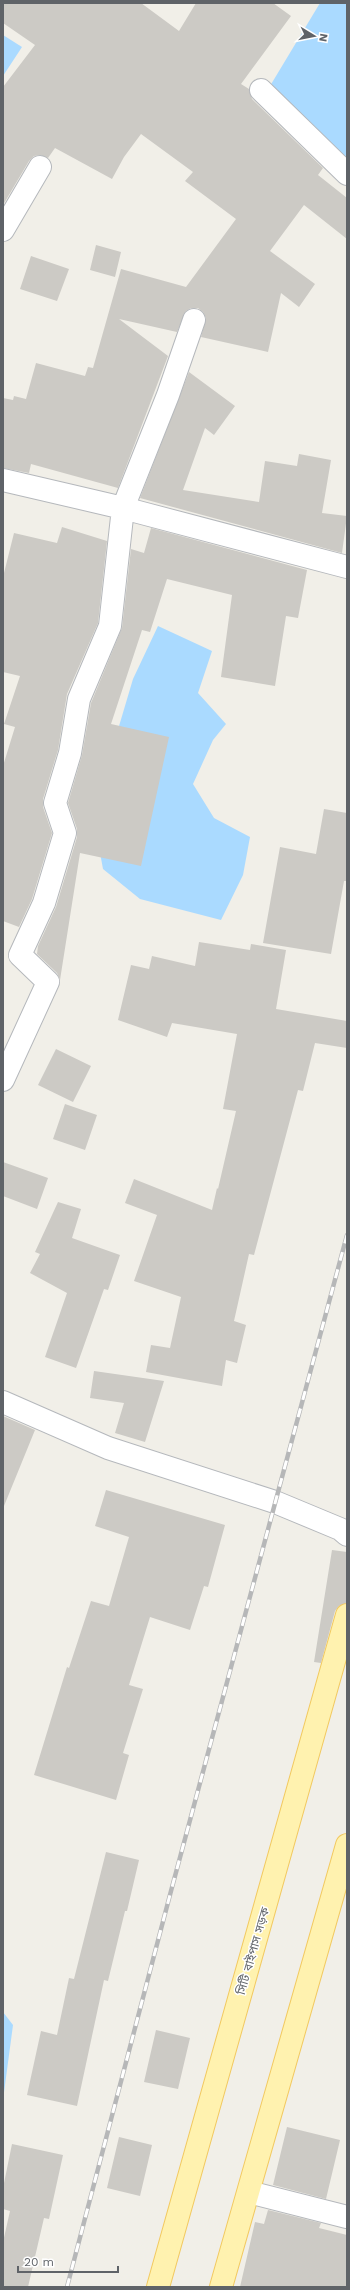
<svg xmlns="http://www.w3.org/2000/svg" width="350" height="2290" font-family="'Work Sans','Noto Sans Bengali',sans-serif">
	<style>
		.water { fill: #aadaff }
		.building { fill: #cccac5 }
		.lines { fill: none; stroke-linecap: round; stroke-linejoin: round }
		.minor-casing { stroke: #b5b8bc; stroke-width: 24 }
		.primary-casing { stroke: #f2c960; stroke-width: 24 }
		.minor { stroke: #fff; stroke-width: 22 }
		.primary { stroke: #fff2af; stroke-width: 22 }
		.rail-casing { stroke: #b6b7b8; stroke-width: 4.5 }
		.rail { stroke: #fff; stroke-width: 3; stroke-dasharray: 9; stroke-linecap: butt }
		.labels { text-anchor: middle; dominant-baseline: central; stroke-width: 3; stroke-linejoin: round; paint-order: stroke }
		.street-label { font-size: 12px; fill: #5f6368; stroke: #fff }
	</style>
	<rect width="100%" height="100%" fill="#f1efe8"/>
	<path class="water" d="M 320,3 L 347,3 L 347,166 L 270,86 Z
		M 3,35 L 22,47 L 3,76 Z
		M 158,626 L 212,651 L 198,693 L 226,724 L 213,740 L 193,784 L 214,818 L 250,837 L 243,875 L 221,920 L 140,899 L 103,869 L 92,809 L 106,770 L 133,679 Z
		M 3,2012 L 13,2025 L 3,2100 Z"/>
	<path class="building" d="M 3,3 L 141,3 L 179,31 L 196,3 L 273,3 L 291,16 L 241,84 L 249,89 L 252,99 L 323,168 L 318,175 L 347,198 L 347,239 L 304,205 L 270,251 L 315,284 L 299,307 L 281,293 L 268,352 L 201,337 L 206,318 L 203,312 L 198,308 L 191,308 L 186,311 L 177,332 L 119,319 L 168,356 L 118,488 L 31,464 L 29,473 L 3,468 L 3,398 L 13,400 L 14,396 L 26,399 L 36,363 L 85,376 L 88,367 L 93,368 L 121,269 L 186,287 L 236,219 L 185,181 L 193,172 L 141,134 L 124,157 L 112,179 L 55,148 L 48,158 L 40,155 L 34,156 L 29,161 L 3,205 L 3,87 L 35,45 L 3,23 Z
		M 96,245 L 121,252 L 115,277 L 90,270 Z
		M 31,256 L 69,269 L 57,301 L 20,289 Z
		M 189,372 L 235,406 L 214,435 L 205,428 L 183,490 L 259,502 L 265,461 L 297,466 L 299,454 L 331,460 L 322,513 L 347,516 L 342,553 L 140,498 Z
		M 62,527 L 107,541 L 98,623 L 67,694 L 58,750 L 43,799 L 43,807 L 52,833 L 32,899 L 19,927 L 3,921 L 3,766 L 15,727 L 4,724 L 20,676 L 3,672 L 3,577 L 14,533 L 57,543 Z
		M 151,528 L 307,570 L 298,618 L 286,616 L 275,686 L 221,677 L 232,595 L 167,579 L 150,632 L 142,630 L 111,724 L 169,737 L 141,866 L 80,853 L 60,980 L 57,973 L 37,954 L 38,946 L 56,907 L 77,837 L 77,829 L 68,803 L 82,755 L 91,703 L 122,628 L 131,549 L 144,553 Z
		M 324,809 L 347,813 L 347,881 L 344,881 L 331,954 L 263,943 L 280,847 L 316,854 Z
		M 199,942 L 250,950 L 251,944 L 286,950 L 276,1009 L 347,1021 L 347,1048 L 315,1043 L 303,1091 L 298,1090 L 254,1255 L 249,1254 L 234,1321 L 246,1325 L 237,1363 L 226,1360 L 222,1386 L 146,1372 L 151,1345 L 170,1348 L 181,1297 L 134,1281 L 157,1215 L 125,1203 L 134,1179 L 212,1210 L 217,1188 L 218,1189 L 236,1111 L 223,1109 L 237,1034 L 172,1023 L 167,1037 L 118,1020 L 131,965 L 149,969 L 152,956 L 195,966 Z
		M 56,1049 L 91,1066 L 73,1102 L 38,1085 Z
		M 65,1104 L 97,1115 L 85,1150 L 53,1139 Z
		M 3,1162 L 48,1178 L 37,1209 L 3,1196 Z
		M 58,1202 L 81,1209 L 72,1238 L 120,1255 L 108,1290 L 104,1289 L 76,1368 L 45,1357 L 67,1293 L 30,1273 L 40,1254 L 35,1252 Z
		M 94,1371 L 164,1381 L 145,1442 L 115,1433 L 124,1403 L 90,1398 Z
		M 3,1416 L 35,1430 L 4,1506 L 3,1506 Z
		M 106,1490 L 225,1525 L 208,1587 L 204,1586 L 190,1630 L 150,1617 L 129,1685 L 143,1689 L 123,1753 L 129,1755 L 116,1800 L 34,1775 L 67,1667 L 69,1668 L 91,1601 L 109,1606 L 129,1537 L 95,1526 Z
		M 332,1550 L 347,1552 L 347,1603 L 339,1606 L 335,1611 L 321,1663 L 314,1662 Z
		M 106,1852 L 139,1860 L 127,1911 L 125,1911 L 108,1981 L 104,1980 L 77,2106 L 27,2095 L 41,2031 L 57,2035 L 69,1978 L 74,1979 Z
		M 156,2030 L 190,2038 L 178,2089 L 144,2082 Z
		M 287,2127 L 340,2140 L 326,2199 L 273,2185 Z
		M 119,2137 L 152,2145 L 140,2196 L 107,2188 Z
		M 12,2144 L 63,2155 L 49,2219 L 44,2218 L 28,2287 L 3,2287 L 3,2242 L 10,2211 L 3,2209 L 3,2188 Z
		M 268,2210 L 321,2223 L 319,2228 L 347,2235 L 347,2287 L 240,2287 L 255,2222 L 264,2224 Z"/>
	<g class="lines">
		<g class="minor-casing">
			<path id="minor" d="M 261,90 L 347,174
				M 3,230 L 40,167
				M 3,480 L 123,508 L 347,567
				M 3,1080 L 48,982 L 20,955 L 44,903 L 65,833 L 55,803 L 70,753 L 79,699 L 110,626 L 123,508 L 168,395 L 194,320
				M 3,1402 L 108,1448 L 275,1502 L 340,1529 L 347,1535
				M 249,2192 L 347,2217"/>
		</g>
		<g class="primary-casing">
			<path id="primary" d="M 158,2287 L 347,1615
				M 221,2287 L 347,1845"/>
		</g>
		<use href="#minor" class="minor"/>
		<use href="#primary" class="primary"/>
		<g class="rail-casing">
			<path id="rail" d="M 67,2287 L 171,1891 L 347,1235"/>
		</g>
		<use href="#rail" class="rail"/>
	</g>
	<g class="labels">
		<g class="street-label">
			<text transform="translate(253 1951) rotate(-74)">সিটি বাইপাস সড়ক</text>
		</g>
	</g>
	<rect width="350" height="2290" fill="none" stroke="#5f6368" stroke-width="8"/>
	<g transform="translate(314 36) rotate(100)" stroke="#ffffff" stroke-width="3" paint-order="stroke">
	<path d="M0-3L7 15L0 10L-7 15Z" fill="#5f6368"/>
	<text y="-6" font-size="11" font-weight="bold" text-anchor="middle" fill="#5f6368">N</text>
	</g>
	<path d="M18 2266v6h100v-6" fill="none" stroke="#5f6368" stroke-width="2"/>
	<text x="24" y="2266" font-size="12" fill="#5f6368" stroke="#ffffff" stroke-width="3" paint-order="stroke">20 m</text>
</svg>
